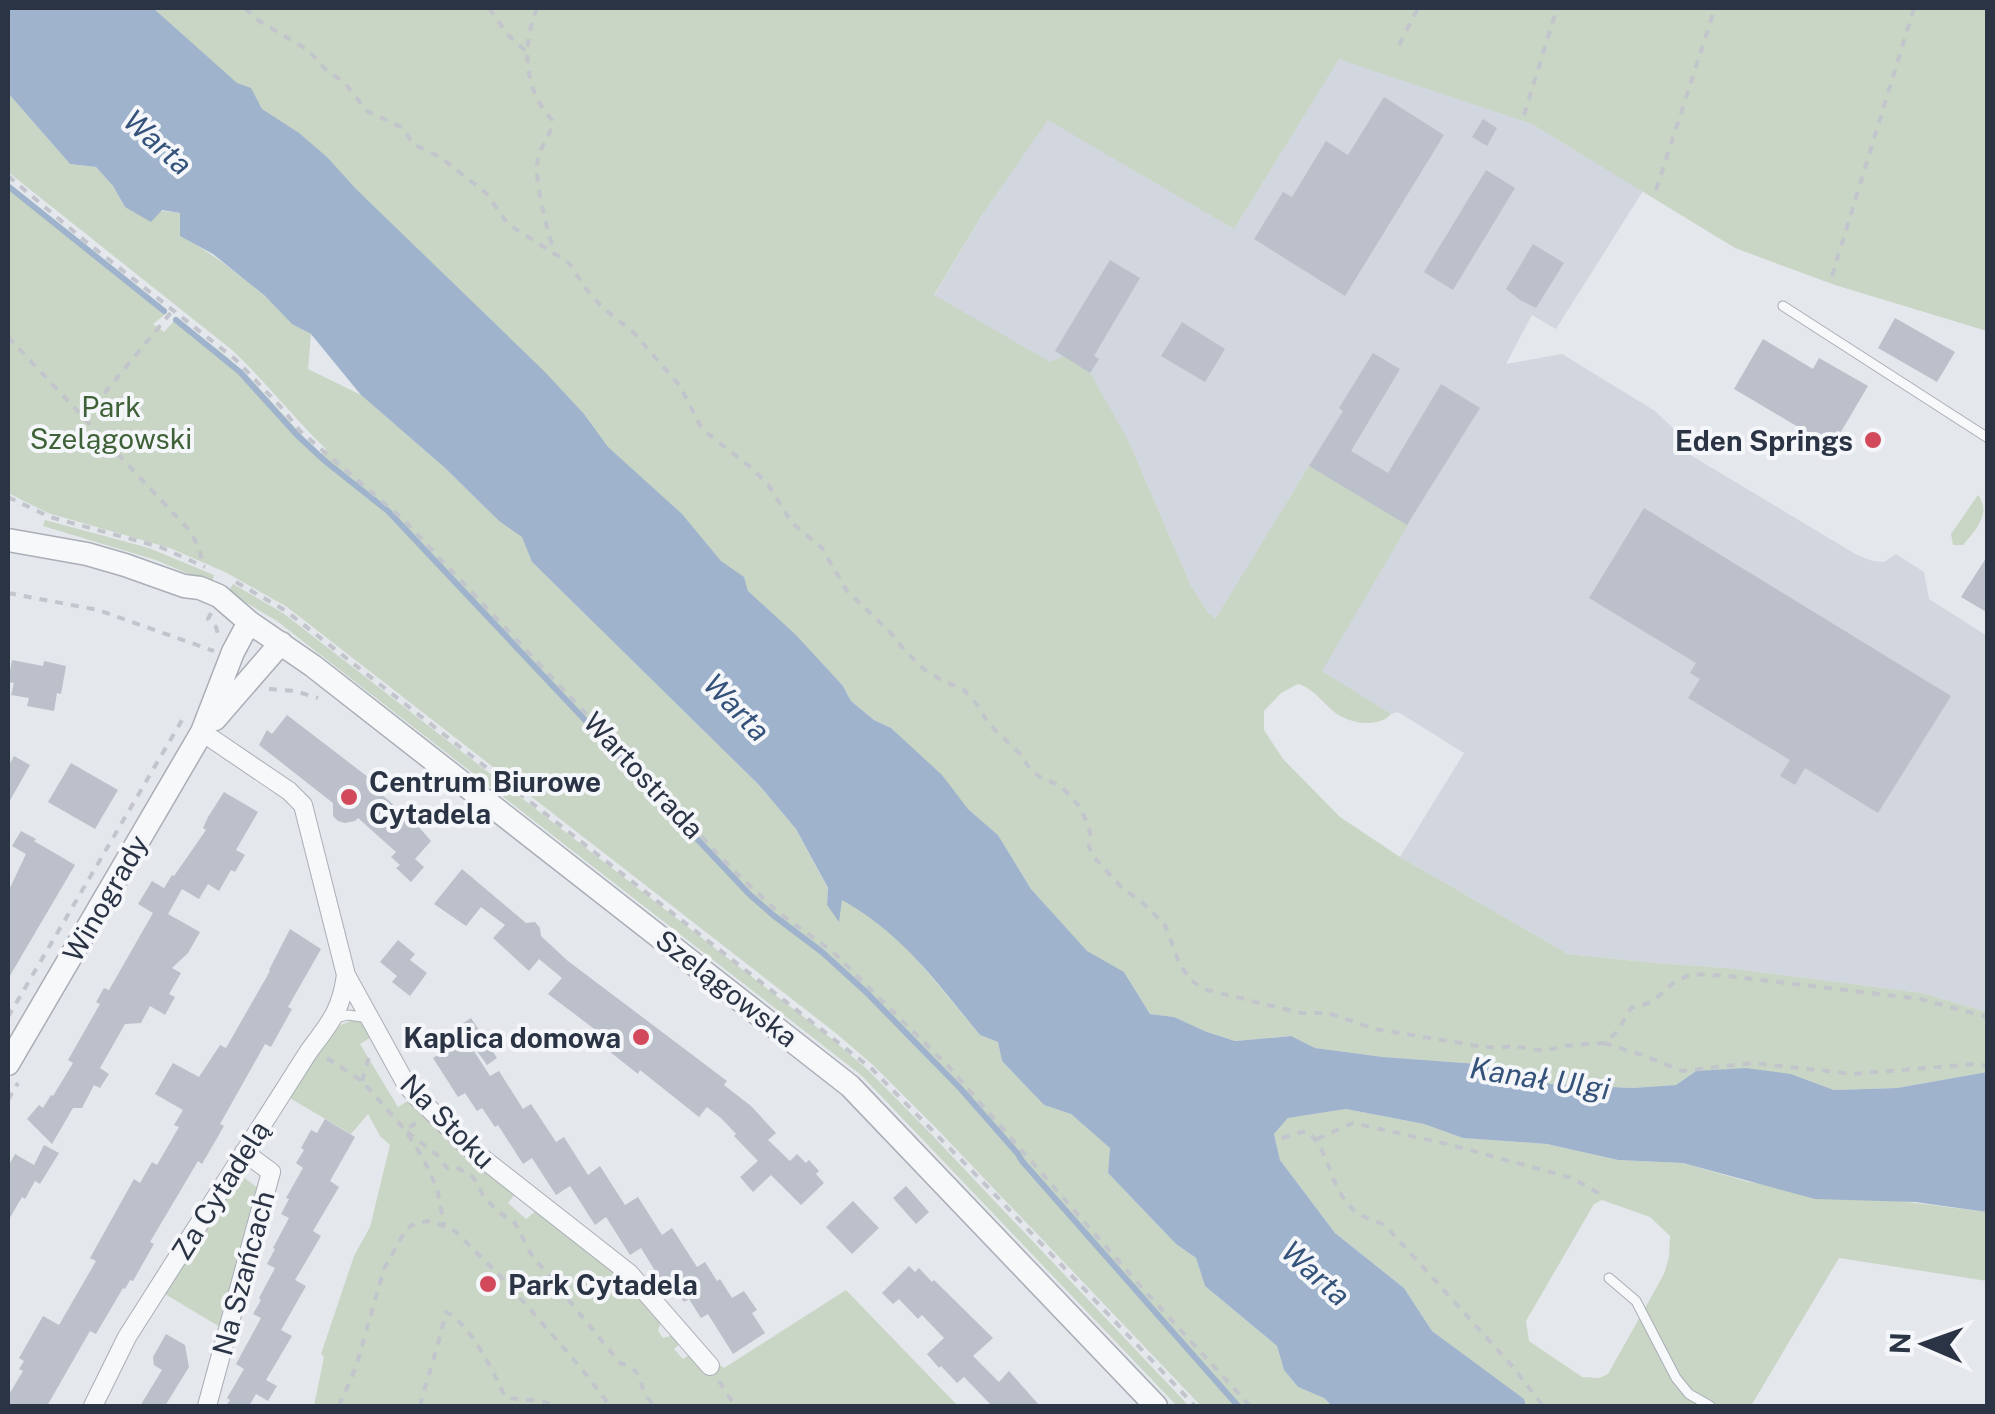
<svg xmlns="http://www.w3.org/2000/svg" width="1995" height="1414" font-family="'Public Sans',sans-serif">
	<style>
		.built { fill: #d2d6de }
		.green { fill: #c9d6c5; fill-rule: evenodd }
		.water { fill: #9fb4cc }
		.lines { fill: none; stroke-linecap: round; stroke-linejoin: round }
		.stream { stroke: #9fb4cc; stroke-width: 6 }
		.building { fill: #bbc0ca }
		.service-casing { stroke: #a9aeb7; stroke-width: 11 }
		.minor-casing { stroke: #a9aeb7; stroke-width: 20 }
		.tertiary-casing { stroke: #a9aeb7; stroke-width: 25 }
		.path { stroke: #c2c5cb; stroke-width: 4; stroke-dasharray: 8 8; stroke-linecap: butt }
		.service { stroke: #f7f8fa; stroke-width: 9 }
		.minor { stroke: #f7f8fa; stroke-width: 18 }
		.tertiary { stroke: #f7f8fa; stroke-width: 22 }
		.poi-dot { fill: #d1495b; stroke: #f4f6f9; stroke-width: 4 }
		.labels { text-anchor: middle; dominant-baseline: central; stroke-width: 8; stroke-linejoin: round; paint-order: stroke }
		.park-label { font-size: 28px; fill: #3f6138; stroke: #f4f6f9 }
		.poi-label { font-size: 28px; font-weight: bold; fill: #2b3445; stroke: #f4f6f9; text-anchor: end }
		.street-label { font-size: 28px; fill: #2b3445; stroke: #f4f6f9 }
		.water-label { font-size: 30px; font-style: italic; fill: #34527a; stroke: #f4f6f9 }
	</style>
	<rect width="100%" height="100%" fill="#e4e7ec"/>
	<path class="built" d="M 1339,58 L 1532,124 L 1643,191 L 1556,329 L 1532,315 L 1506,364 L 1562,354 L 1655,411 L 1679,434 L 1687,453 L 1857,555 L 1873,561 L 1884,562 L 1896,554 L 1924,572 L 1929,599 L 1987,636 L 1987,1012 L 1922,993 L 1727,968 L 1655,963 L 1568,954 L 1400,857 L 1464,753 L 1403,715 L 1397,712 L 1391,714 L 1321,671 L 1407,526 L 1309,466 L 1217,618 L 1208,614 L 1191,586 L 1128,440 L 1050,363 L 934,296 L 982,215 L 1048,119 L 1234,229 Z"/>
	<path class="green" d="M 140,8 L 1987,8 L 1987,331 L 1835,285 L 1735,248 L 1532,124 L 1339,59 L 1234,229 L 1048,120 L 982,215 L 934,295 L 1050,362 L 1064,356 L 1090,373 L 1128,440 L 1191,586 L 1208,613 L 1216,618 L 1309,466 L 1408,525 L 1322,671 L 1391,714 C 1378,728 1352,724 1337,714 C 1323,704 1315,689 1298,684 L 1281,693 L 1264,711 L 1264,730 L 1283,759 L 1340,817 L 1400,857 L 1568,954 L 1655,963 L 1727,968 L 1922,993 L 1987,1012 L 1987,1072 L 1897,1088 L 1834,1090 L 1791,1074 L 1696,1071 L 1676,1085 L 1632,1088 L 1551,1084 L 1478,1064 L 1383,1057 L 1314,1048 L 1290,1036 L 1235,1041 L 1207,1032 L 1174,1017 L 1150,1014 L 1124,972 L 1087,952 L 1031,889 L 998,835 L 968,809 L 891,728 L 874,720 L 851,701 L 843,686 Z
		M 8,93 L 70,164 L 96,167 L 113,186 L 125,207 L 181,213 L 181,236 C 210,252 235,271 261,293 C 280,309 287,322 311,334 L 308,369 L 361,395 L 444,467 L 499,521 L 523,537 L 532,562 L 759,785 L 796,829 L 828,889 L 827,905 L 839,920 L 841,899 L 866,913 L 904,944 L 980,1035 L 998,1042 L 1002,1061 L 1044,1105 L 1071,1114 L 1111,1148 L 1108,1173 L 1176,1244 L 1196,1258 L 1205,1286 L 1277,1346 L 1284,1370 L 1298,1387 L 1324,1398 L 1332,1406 L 1201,1406 L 938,1130 L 874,1066 L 837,1034 L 287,607 L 227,573 L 170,548 L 48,513 L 8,493 L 8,183 L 166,309 L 167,313 L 153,324 L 164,332 L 177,318 L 227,357 L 248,376 L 320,455 L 326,449 C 293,417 265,381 232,350 L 8,172 Z
		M 1978,495 C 1992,513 1976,530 1963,545 L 1953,545 L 1951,534 Z
		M 45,520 L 149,548 L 214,575 L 212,584 L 156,560 L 43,526 Z
		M 233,584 L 283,613 L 832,1039 L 869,1071 L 933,1136 L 1189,1406 L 1177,1406 L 861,1075 L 277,621 L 228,592 Z
		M 351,1021 L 361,1022 L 373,1036 L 360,1044 L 398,1107 L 411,1099 L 516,1193 L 508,1203 L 526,1219 L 537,1210 L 611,1266 L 661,1322 L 658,1331 L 663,1338 L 674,1335 L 682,1342 L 674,1349 L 683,1359 L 692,1353 L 709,1373 L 720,1365 L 724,1368 L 846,1290 L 958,1406 L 314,1406 L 324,1357 L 321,1354 L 354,1256 L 370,1227 L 390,1145 L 380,1136 L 368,1114 L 351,1134 L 288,1097 L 332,1033 L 340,1025 Z
		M 1346,1109 L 1424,1124 L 1463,1138 L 1547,1144 L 1618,1160 L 1683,1163 L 1749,1182 L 1987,1212 L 1987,1281 L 1839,1258 L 1751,1406 L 1526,1406 L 1523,1399 L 1432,1331 L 1404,1288 L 1335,1233 L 1280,1160 L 1274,1134 L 1288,1118 ZM 1602,1200 L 1650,1217 L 1670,1236 L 1669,1257 L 1664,1274 L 1608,1374 L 1599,1378 L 1582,1377 L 1529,1341 L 1526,1321 L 1594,1204 Z
		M 243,1177 L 259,1189 L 220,1327 L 165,1294 L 237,1178 Z"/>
	<path class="water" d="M 8,8 L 153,8 L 237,83 L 251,88 L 262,109 L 299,133 L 327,157 L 356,189 L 545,372 L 584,414 L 608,447 L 682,514 L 721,561 L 744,577 L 748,591 L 796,635 L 843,686 L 851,701 L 874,720 L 891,728 L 942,775 L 968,809 L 998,835 L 1031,889 L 1087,951 L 1124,972 L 1150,1014 L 1174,1017 L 1207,1032 L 1235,1041 L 1291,1036 L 1315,1048 L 1383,1057 L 1478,1064 L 1551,1084 L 1632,1088 L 1676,1085 L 1696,1071 L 1746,1068 L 1791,1074 L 1834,1090 L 1897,1088 L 1987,1072 L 1987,1212 L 1915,1202 L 1815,1199 L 1683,1163 L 1618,1160 L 1547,1144 L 1463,1138 L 1424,1124 L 1346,1109 L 1288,1118 L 1274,1134 L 1280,1160 L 1335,1233 L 1404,1288 L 1432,1331 L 1524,1399 L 1526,1406 L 1332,1406 L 1324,1398 L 1298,1387 L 1284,1370 L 1277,1346 L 1205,1286 L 1196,1258 L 1176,1244 L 1108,1173 L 1110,1148 L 1071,1114 L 1044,1105 L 1002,1061 L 998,1042 L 980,1035 C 937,983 902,933 842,900 L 839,922 L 827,905 L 828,888 L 796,829 L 759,785 L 532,562 L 522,537 L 499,521 L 444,467 L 361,395 L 311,334 L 292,324 L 265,296 L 213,254 L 180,236 L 180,213 L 162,210 L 151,222 L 125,207 L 113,186 L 96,167 L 70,164 L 8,93 Z"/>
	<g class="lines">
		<path class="stream" d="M 8,186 L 164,311
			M 176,320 L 240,372 L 297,435 L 325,461 L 388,511 L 749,894 L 773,915 L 822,952 L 866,992 L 960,1088 L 1018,1154 L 1022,1161 L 1238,1406"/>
	</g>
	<path class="building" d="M 1384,97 L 1444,135 L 1345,296 L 1254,239 L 1283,192 L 1292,197 L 1326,141 L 1348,155 Z
		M 1483,119 L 1497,128 L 1487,146 L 1472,137 Z
		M 1486,170 L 1515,188 L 1453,290 L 1424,272 Z
		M 1533,244 L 1564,263 L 1536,308 L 1520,300 L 1506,289 Z
		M 1110,260 L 1140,278 L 1094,356 L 1099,359 L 1090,373 L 1055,351 Z
		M 1895,318 L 1955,352 L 1937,382 L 1878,348 Z
		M 1182,322 L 1225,349 L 1205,382 L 1161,356 Z
		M 1763,339 L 1813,369 L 1819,358 L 1868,386 L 1832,447 L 1734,389 Z
		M 1373,353 L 1400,369 L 1351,451 L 1388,473 L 1441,384 L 1480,408 L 1407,525 L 1309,466 L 1343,411 L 1339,408 Z
		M 1644,508 L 1951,696 L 1878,813 L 1805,768 L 1795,785 L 1780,776 L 1790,760 L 1688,698 L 1700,679 L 1690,673 L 1696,663 L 1589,598 Z
		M 1988,555 L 1988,613 L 1961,597 Z
		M 12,660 L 43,666 L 44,661 L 66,666 L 61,694 L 57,693 L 54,711 L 27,706 L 29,698 L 11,695 L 14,683 L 8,682 Z
		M 287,715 L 381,787 L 378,791 L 406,816 L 412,814 L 419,820 L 418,826 L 431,841 L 415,859 L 424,867 L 411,882 L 396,868 L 400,865 L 391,857 L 396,852 L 358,818 L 355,821 L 345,823 L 338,821 L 333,816 L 333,803 L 259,745 L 267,730 L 272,734 Z
		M 14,756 L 30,765 L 8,804 L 8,767 Z
		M 71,763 L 118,790 L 95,829 L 48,802 Z
		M 224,792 L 258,812 L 236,850 L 245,855 L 235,872 L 231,870 L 219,891 L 208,884 L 199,899 L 182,889 L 168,914 L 200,932 L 188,953 L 172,968 L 181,973 L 169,994 L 175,997 L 165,1015 L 150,1006 L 141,1023 L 125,1024 L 100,1068 L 109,1074 L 100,1088 L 94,1085 L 82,1108 L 73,1108 L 52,1144 L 27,1119 L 39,1105 L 43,1108 L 51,1095 L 53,1096 L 73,1063 L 68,1060 L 100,1004 L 96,1002 L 104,988 L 109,990 L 153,913 L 138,904 L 152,881 L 164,888 L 172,875 L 174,876 L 206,830 L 203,828 L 208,817 Z
		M 21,831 L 36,839 L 34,841 L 75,865 L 8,979 L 8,892 L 26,854 L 12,846 Z
		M 462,869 L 526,923 L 535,922 L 540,928 L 541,936 L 568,961 L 727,1081 L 724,1085 L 751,1106 L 776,1133 L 768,1140 L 790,1161 L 797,1154 L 806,1163 L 809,1160 L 819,1171 L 816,1174 L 824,1183 L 801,1205 L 771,1175 L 753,1192 L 740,1177 L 758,1161 L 734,1136 L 736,1134 L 722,1119 L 707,1107 L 699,1117 L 640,1070 L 638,1074 L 600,1044 L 605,1037 L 548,994 L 562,978 L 539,959 L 529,971 L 493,938 L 505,925 L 481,907 L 466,926 L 434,904 Z
		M 290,929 L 321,949 L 288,1007 L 292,1009 L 271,1047 L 265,1044 L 220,1124 L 224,1126 L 202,1164 L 198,1161 L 150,1242 L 154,1244 L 133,1281 L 130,1280 L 125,1289 L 123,1288 L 96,1334 L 90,1331 L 47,1406 L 8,1406 L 8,1396 L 23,1371 L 19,1369 L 24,1361 L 19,1358 L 43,1316 L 59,1325 L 96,1261 L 90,1258 L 134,1179 L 140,1183 L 152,1162 L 157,1165 L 179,1127 L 174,1125 L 183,1110 L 155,1094 L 173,1063 L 199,1077 L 220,1045 L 226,1048 L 270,971 L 269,970 Z
		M 398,940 L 415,954 L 410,960 L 427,973 L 410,996 L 392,982 L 397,976 L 380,962 Z
		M 471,1018 L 497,1058 L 487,1065 L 472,1044 L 470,1045 L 490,1076 L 499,1071 L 523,1109 L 531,1104 L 556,1142 L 564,1137 L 588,1175 L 600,1166 L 625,1205 L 638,1197 L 662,1235 L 672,1228 L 697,1267 L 705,1262 L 717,1281 L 720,1279 L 732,1298 L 744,1291 L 757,1310 L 752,1313 L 765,1333 L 733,1354 L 708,1314 L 701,1318 L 689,1299 L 684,1302 L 672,1283 L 665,1287 L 641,1248 L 630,1255 L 606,1217 L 595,1225 L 570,1186 L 556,1195 L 532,1158 L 523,1164 L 498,1125 L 495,1127 L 482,1108 L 477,1111 L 465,1093 L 458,1097 L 433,1058 L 456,1043 L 452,1037 L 462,1031 L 459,1026 Z
		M 325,1119 L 355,1137 L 330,1181 L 339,1187 L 313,1231 L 321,1236 L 295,1280 L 306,1286 L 281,1330 L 292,1336 L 266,1380 L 277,1386 L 268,1401 L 256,1394 L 249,1406 L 226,1406 L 230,1400 L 227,1398 L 244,1369 L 236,1364 L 261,1318 L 253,1314 L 261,1300 L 259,1298 L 275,1268 L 267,1264 L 275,1249 L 273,1248 L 289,1218 L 281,1214 L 289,1199 L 286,1198 L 303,1168 L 296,1163 L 304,1150 L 301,1148 L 311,1130 L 317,1133 Z
		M 44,1145 L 59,1153 L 40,1184 L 35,1181 L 25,1199 L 22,1197 L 8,1221 L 8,1167 L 15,1154 L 34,1165 Z
		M 906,1186 L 929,1212 L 916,1224 L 893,1198 Z
		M 853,1201 L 879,1228 L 852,1254 L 826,1227 Z
		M 909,1266 L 915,1272 L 919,1268 L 932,1282 L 934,1280 L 993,1338 L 973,1356 L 999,1382 L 1009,1371 L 1040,1406 L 992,1406 L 964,1377 L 957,1383 L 941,1366 L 939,1368 L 927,1354 L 944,1338 L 922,1315 L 918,1319 L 899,1299 L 893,1304 L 882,1293 Z
		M 166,1334 L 185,1345 L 189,1367 L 165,1406 L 140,1406 L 162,1370 L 154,1365 L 153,1357 Z"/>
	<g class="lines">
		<g class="service-casing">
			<path id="service" d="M 1783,306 L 1988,438
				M 335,1018 L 348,1015 L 369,1018
				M 1609,1278 L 1636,1301 L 1676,1378 L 1689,1394 L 1710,1406"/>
		</g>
		<g class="minor-casing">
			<path id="minor" d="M 202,732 L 289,791 L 303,805 L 346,975 L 406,1084 L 417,1097 L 472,1150 L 629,1273 L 710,1366
				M 93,1406 L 127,1337 L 309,1051 C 330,1023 341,1011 346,975
				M 207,1406 L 271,1172 L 244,1152"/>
		</g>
		<g class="tertiary-casing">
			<path id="tertiary" d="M 8,540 L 87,554 L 125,565 L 184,586 L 200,588 L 219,596 L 249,622 L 313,666 L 850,1086 L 1156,1406
				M 215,719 L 281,643
				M 8,1064 L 202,732 L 233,652 L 249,622"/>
		</g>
		<path class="path" d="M 245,8 L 259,21 L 308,50 L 328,72 L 344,82 L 367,111 L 403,128 L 413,144 L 440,157 L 486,193 L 508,224 L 569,263 L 586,289 L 602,307 L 634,333 L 680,386 L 702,429 L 753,469 L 769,486 L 792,523 L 822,548 L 847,591 L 889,631 L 907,653 L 924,669 L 941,680 L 963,689 L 979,707 L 988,723 L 1020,754 L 1030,769 L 1040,777 L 1061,786 L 1081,808 L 1090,832 L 1089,846 L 1092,855 L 1124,890 L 1140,900 L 1165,925 L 1180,965 L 1191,980 L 1203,989 L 1301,1013 L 1328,1013 L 1375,1029 L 1478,1046 L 1498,1048 L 1512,1046 L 1545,1051 L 1562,1046 L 1604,1043 L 1617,1032 L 1631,1008 L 1652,1002 L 1672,984 L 1691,974 L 1728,976 L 1920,999 L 1988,1017
			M 489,8 L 508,35 L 528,53
			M 537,8 C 522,46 523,88 552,120 C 552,136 541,144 538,158 C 533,178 547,228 553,248
			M 1399,45 L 1418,8
			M 1524,115 L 1557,8
			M 8,176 L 84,240 L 236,360 L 280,406 L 300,431 L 404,520 L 732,869 L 779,913 L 832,951 L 948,1066 L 1143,1289 L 1250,1406
			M 1656,190 L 1715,8
			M 1832,276 L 1914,8
			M 8,337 L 190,531 L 199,548 L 203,566
			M 84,418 L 173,310
			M 8,497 L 50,517 L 160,547 L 205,567
			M 236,582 L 286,611 L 872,1069 L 982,1181 L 1195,1406
			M 8,593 L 98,610 L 214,651
			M 211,613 L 208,619 L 216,627 L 218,634
			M 269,689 L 295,691 L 318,698
			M 8,1017 L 185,715
			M 1604,1043 L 1642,1055 L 1682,1071 L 1753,1063 L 1853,1074 L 1975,1064 L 1988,1066
			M 327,1058 L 362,1081 L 405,1130 L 424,1160 L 437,1188 L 444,1225
			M 362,1081 L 369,1057
			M 8,1100 L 18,1083
			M 416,1123 L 405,1130 L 437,1155 L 447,1168 L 456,1167 L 473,1177 L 483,1195 L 497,1211 L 515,1223 L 531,1254 L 620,1363 C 642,1370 636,1375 645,1393 C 647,1398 651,1402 654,1406
			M 1282,1138 L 1306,1131 C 1330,1147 1328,1189 1356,1212 C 1363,1218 1376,1221 1385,1225 L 1513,1367 L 1543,1406
			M 1317,1139 L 1353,1123 L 1451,1145 L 1572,1178 L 1600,1194
			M 719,1381 L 735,1406
			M 339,1406 L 356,1367 L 384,1269 L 406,1229 L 418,1222 L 431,1221 L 455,1231 L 510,1286 L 581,1368 L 610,1406
			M 420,1406 C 428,1375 439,1344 446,1312 C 469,1322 495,1374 505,1397 C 519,1400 547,1400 556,1406"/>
		<use href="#service" class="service"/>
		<use href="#minor" class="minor"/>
		<use href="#tertiary" class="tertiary"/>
	</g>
	<g class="poi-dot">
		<circle cx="1873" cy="440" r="10"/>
		<circle cx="349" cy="797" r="10"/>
		<circle cx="641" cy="1037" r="10"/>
		<circle cx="488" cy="1284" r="10"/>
	</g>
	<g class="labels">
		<g class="park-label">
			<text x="111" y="406">Park<tspan x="111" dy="32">Szelągowski</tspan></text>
		</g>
		<g class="poi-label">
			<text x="1853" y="440">Eden Springs</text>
			<text x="369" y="781" text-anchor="start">Centrum Biurowe<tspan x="369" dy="32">Cytadela</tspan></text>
			<text x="621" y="1037">Kaplica domowa</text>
			<text x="508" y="1284" text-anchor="start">Park Cytadela</text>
		</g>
		<g class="street-label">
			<text transform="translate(644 775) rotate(47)">Wartostrada</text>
			<text transform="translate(105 898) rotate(-60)">Winogrady</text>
			<text transform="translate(727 988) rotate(38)">Szelągowska</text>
			<text transform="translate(448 1121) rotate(45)">Na Stoku</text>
			<text transform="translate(220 1190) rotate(-58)">Za Cytadelą</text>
			<text transform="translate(243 1273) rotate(-75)">Na Szańcach</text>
		</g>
		<g class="water-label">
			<text transform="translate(158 142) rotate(42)">Warta</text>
			<text transform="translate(737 707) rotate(46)">Warta</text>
			<text transform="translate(1540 1078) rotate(9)">Kanał Ulgi</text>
			<text transform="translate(1316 1273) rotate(42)">Warta</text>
		</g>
	</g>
	<rect width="1995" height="1414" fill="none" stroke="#2b3445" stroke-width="20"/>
	<g transform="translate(1925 1344) rotate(272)" stroke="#f4f6f9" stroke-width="8" paint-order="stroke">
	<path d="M0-8L18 38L0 25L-18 38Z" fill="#2b3445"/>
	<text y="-15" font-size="28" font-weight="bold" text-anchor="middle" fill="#2b3445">N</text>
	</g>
</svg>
